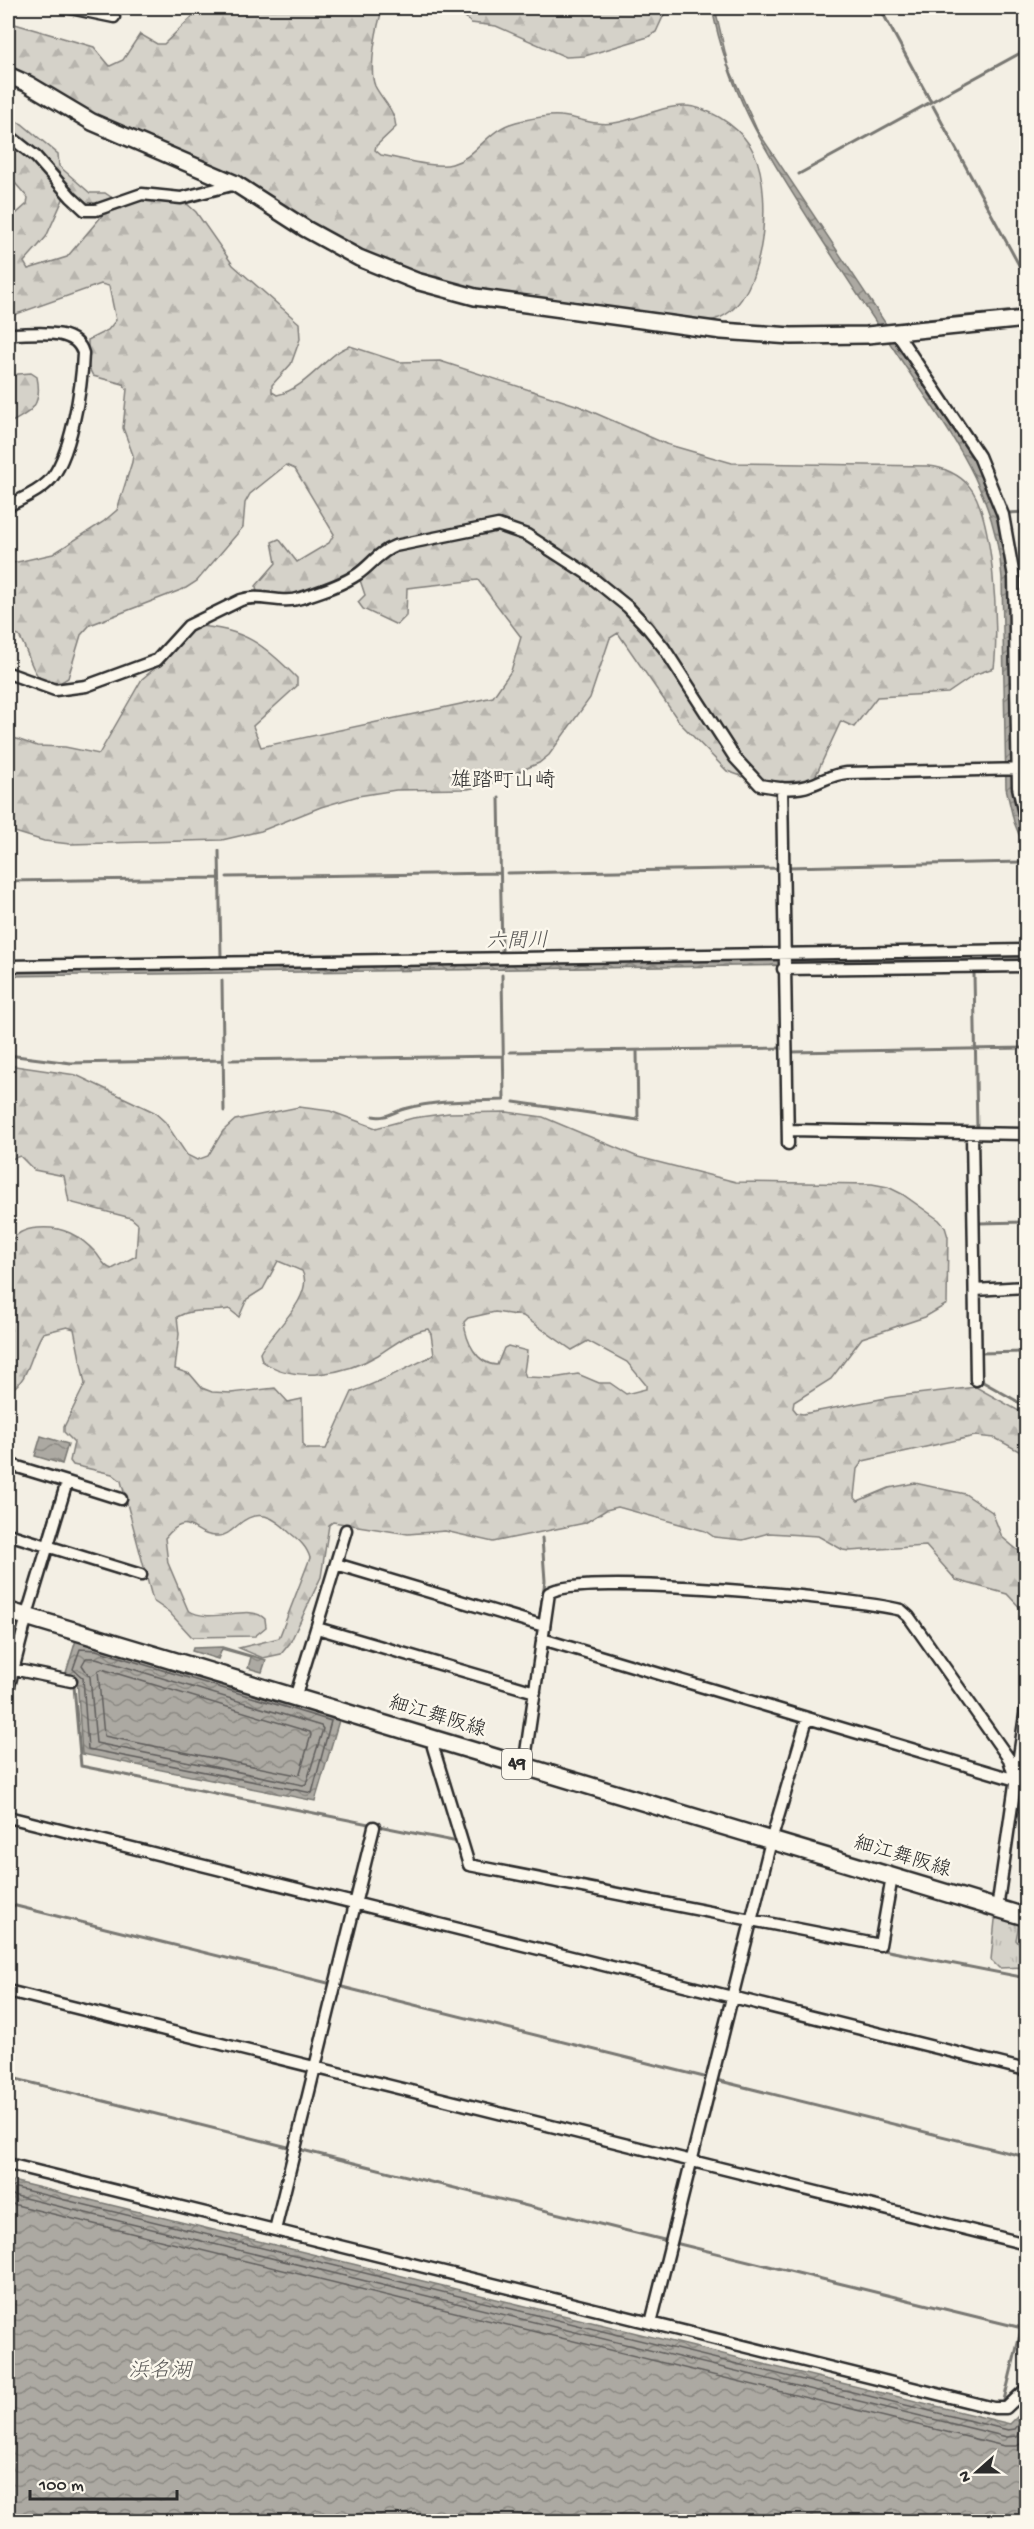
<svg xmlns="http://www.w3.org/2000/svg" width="1034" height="2529" font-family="'Gochi Hand','Klee One',sans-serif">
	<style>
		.grass { fill: url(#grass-tufts); stroke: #807e7a; stroke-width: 1.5 }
		.forest { fill: url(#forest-firs); stroke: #807e7a; stroke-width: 1.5; fill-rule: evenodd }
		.water { fill: url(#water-waves); stroke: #787772; stroke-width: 1.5 }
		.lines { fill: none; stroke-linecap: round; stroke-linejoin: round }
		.shore { stroke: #5f5d5b; stroke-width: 1.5 }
		.stream { stroke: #787772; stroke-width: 3 }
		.street-casing { stroke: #2b2b2b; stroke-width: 15 }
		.secondary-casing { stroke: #2b2b2b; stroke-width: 20 }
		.primary-casing { stroke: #2b2b2b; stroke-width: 21 }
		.street { stroke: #fbf7ec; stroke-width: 10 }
		.secondary { stroke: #fbf7ec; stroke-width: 15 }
		.primary { stroke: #fbf7ec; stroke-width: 16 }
		.labels { text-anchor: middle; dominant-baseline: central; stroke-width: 5; stroke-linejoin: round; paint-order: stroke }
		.shield { fill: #fbf7ec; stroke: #696865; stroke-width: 1.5 }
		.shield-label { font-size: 18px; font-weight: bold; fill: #2b2b2b }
		.street-label { font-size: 20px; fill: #2b2b2b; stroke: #fbf7ec }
		.neighbourhood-label { font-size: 21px; fill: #2b2b2b; stroke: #fbf7ec }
		.water-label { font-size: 21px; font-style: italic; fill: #585755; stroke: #fbf7ec }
	</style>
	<defs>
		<pattern id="grass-tufts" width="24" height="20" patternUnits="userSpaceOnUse" patternTransform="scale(1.5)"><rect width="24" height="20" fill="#d5d2c9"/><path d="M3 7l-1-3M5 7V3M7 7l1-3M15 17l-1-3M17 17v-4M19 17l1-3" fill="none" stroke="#b7b4ad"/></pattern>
		<pattern id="forest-firs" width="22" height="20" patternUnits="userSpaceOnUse" patternTransform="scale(1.5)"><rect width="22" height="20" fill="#d5d2c9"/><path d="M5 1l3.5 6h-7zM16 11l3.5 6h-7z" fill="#b7b4ad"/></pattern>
		<pattern id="water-waves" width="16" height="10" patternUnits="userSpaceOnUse" patternTransform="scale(1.5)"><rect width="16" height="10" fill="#aca9a2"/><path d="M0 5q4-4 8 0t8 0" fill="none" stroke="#8c8a84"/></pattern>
	</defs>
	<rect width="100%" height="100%" fill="#f3efe4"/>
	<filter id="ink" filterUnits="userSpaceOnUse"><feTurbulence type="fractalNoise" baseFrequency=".0167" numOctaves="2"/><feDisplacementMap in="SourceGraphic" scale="12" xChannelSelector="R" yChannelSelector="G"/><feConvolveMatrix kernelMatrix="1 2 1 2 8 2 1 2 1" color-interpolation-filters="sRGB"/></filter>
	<g filter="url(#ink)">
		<path class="grass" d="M 999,1917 L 1019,1924 L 1016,1940 L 1021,1946 L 1026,1945 L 1026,1967 L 999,1968 L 991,1960 L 995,1920 Z"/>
		<path class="forest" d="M 201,8 L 383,8 C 377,24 368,70 375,86 C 382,100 395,110 396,127 L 376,146 L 375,150 L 381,155 C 399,158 436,169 452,164 C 477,157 487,129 516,122 C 530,119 547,114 561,116 C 579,118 596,126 614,123 C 641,119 666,102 694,107 C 717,112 744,131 754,153 C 774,194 766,317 706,321 L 476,290 L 418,274 L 363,251 L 309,223 L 240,178 L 95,115 L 31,77 L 8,68 L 8,22 L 94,47 L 110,66 L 123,60 L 140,34 L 157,44 L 164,44 Z
			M 457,8 L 667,8 L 656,32 L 648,37 L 585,56 L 566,57 L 496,26 L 471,23 Z
			M 8,118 L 22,124 L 58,154 L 59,166 L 90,193 L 105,193 L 114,199 L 100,205 L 86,206 L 8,131 Z
			M 8,138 L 25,150 L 64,197 L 46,237 L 24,262 L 28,269 L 67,257 L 106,211 L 143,198 L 179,201 L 186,203 L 196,212 L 233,265 L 299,323 L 300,339 L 291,364 L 272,385 L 272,392 L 277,395 C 308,388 328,352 350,346 L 399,362 L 440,361 L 579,406 L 666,444 L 732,463 L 929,466 C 943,467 960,475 969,486 C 994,515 999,631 994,668 L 976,674 L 948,693 L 877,697 L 854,727 L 841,721 L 815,777 C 794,783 770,784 752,774 L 649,625 L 514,525 L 394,543 L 355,573 L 293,598 L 257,593 L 256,586 L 276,563 L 272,542 L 279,539 L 297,562 L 329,543 L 334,534 L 295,469 L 286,465 L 250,494 L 245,503 L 243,527 L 197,581 L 186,588 L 90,625 L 81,635 L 68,678 L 55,686 C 30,681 31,654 19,636 L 8,632 L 8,564 L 53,554 L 103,522 L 117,510 L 132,462 L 133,455 L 123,428 L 127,389 L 123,384 L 93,376 L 88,366 L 88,340 L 108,330 L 116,320 L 109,286 L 101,284 L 8,317 L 8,221 L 27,204 L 28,198 L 8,175 Z
			M 18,374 L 31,373 L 37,377 C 43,406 31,412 8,424 L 8,378 Z
			M 483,529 L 512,531 L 585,575 L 626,610 L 661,650 L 744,777 L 727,771 L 680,723 L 618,633 L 610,638 L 590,698 L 549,755 L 539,763 L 487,785 L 468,789 L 396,790 L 358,796 L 321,807 L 261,831 L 222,840 L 70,844 L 44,841 L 8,830 L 8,736 L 37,746 L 65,747 L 99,754 L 142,679 L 166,659 L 196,626 C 243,628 265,645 297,678 L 297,686 L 253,726 L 261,747 L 493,697 L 511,671 L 521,637 L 478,580 L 407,588 L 406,616 L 397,625 L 363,609 L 358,602 L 365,595 L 359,577 L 389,551 Z
			M 8,1065 L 76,1075 L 154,1112 L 165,1122 L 187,1155 L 197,1160 L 208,1156 L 223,1131 L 235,1120 L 299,1107 L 330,1111 L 376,1128 L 413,1118 L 449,1113 L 507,1112 L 543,1117 L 638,1157 L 736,1182 L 872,1184 L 888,1187 L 902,1194 L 939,1220 L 945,1227 L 948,1237 L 947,1304 L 925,1317 L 862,1338 L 831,1379 L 794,1402 L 793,1408 L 797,1413 L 803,1414 L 891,1397 L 976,1387 L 1026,1415 L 1026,1455 L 995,1438 L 975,1436 L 863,1461 L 857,1469 L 854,1497 L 858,1501 L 889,1488 L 915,1483 L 965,1494 L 992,1512 L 1002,1537 L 1026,1557 L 1026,1614 L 1007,1594 L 956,1580 L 926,1546 L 849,1551 L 843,1550 L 818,1536 L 769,1533 L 743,1540 L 714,1537 L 705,1531 L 618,1507 L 606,1510 L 585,1523 L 493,1542 L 445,1531 L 408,1534 L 333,1522 L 329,1525 L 321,1577 L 290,1643 L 281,1654 L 263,1658 L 239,1648 L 279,1638 L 310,1558 C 307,1547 299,1540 290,1533 C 274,1517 258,1507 238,1525 C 232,1530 226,1536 218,1536 C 194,1538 189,1508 165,1538 L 168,1563 L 188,1610 C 211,1626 250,1602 265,1619 L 266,1627 L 255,1636 L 192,1637 L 169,1612 L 153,1601 L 121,1481 L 112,1474 L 73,1465 L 70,1461 L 74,1442 L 64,1432 L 64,1427 L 85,1384 L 74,1329 L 67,1327 L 43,1333 C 30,1352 30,1382 8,1391 L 8,1246 C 15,1233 24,1229 38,1228 C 63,1226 79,1235 96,1253 C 101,1259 104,1267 112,1269 L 136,1256 L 138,1224 L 131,1218 L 69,1202 L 64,1176 L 34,1170 L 20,1156 L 8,1160 ZM 278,1261 L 302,1271 C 316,1296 270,1333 260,1353 L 262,1361 C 295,1384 346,1374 378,1355 C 394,1345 409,1332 428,1329 L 431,1334 L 434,1355 C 407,1368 381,1382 352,1392 L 326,1449 L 307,1449 L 303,1446 L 302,1399 L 288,1402 L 275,1388 L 231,1393 L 212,1392 L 202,1388 L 190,1374 L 175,1369 L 179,1334 L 177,1317 C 195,1307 210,1313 229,1309 L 239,1317 L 247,1299 L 263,1289 ZM 495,1312 L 523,1316 L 572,1350 L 588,1341 L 627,1362 L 646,1385 L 646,1389 L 626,1394 L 610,1383 L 599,1383 L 578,1374 L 553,1378 L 526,1377 L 524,1372 L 527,1351 L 508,1346 L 504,1348 L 497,1365 C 476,1364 466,1341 464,1322 L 468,1318 Z"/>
		<path class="water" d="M 712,8 L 715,8 L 728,65 L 757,130 L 975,458 L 999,516 L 1009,578 L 1014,788 L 1026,835 L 1026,852 L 1014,822 L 1006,788 L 1002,578 C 996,491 951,435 905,366 C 873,318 841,270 810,221 C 764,148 729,94 712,8 Z
			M 1026,954 L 1026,962 L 8,976 L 8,970 Z
			M 41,1436 L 68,1444 L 62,1464 L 35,1456 Z
			M 76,1640 L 340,1717 L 315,1801 L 82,1754 L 77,1678 L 65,1676 Z
			M 222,1647 L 266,1660 L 262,1672 L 248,1668 L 251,1657 L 222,1649 L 218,1659 L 192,1651 L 193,1648 Z
			M 8,2180 L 1010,2424 L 1026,2408 L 1026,2521 L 8,2521 Z"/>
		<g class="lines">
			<path class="shore" d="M 80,1649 L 96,1650 L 331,1721 L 312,1793 L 88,1749 L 83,1678 L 73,1669 Z
				M 86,1658 L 96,1658 L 321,1726 L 323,1729 L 306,1784 L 303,1785 L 96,1743 L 90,1677 L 82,1665 Z
				M 102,1669 L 310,1732 L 311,1735 L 300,1773 L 297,1775 L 104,1736 L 98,1671 Z
				M 8,2186 L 1008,2430 L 1015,2429 L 1026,2416
				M 8,2194 L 1007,2437 L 1017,2436 L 1026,2427
				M 8,2203 L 1004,2446 L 1017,2446 L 1026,2440"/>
			<path class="stream" d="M 880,8 L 931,102
				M 933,106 L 1026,278
				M 799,174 L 1026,50
				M 907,322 L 1026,310
				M 966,333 L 1016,328
				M 1008,513 L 1026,512
				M 1022,683 L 1026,683
				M 777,794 L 778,876
				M 499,798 L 502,953
				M 219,851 L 221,957
				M 787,867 L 1021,862
				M 507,873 L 778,868
				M 227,877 L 500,873
				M 8,881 L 219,878
				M 974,974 L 977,1129
				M 222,981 L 224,1111
				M 510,1052 L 782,1048
				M 791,1052 L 1026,1048
				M 8,1055 L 71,1063 L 223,1060
				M 230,1060 L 503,1056
				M 514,1102 L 638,1120 L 637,1051
				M 373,1116 C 385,1119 393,1112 404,1109 C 437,1100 471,1101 504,1100 L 502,975
				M 978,1223 L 1026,1222
				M 980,1353 L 1026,1352
				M 980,1371 L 983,1382 L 1015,1400 L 1026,1409
				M 43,1541 L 60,1486
				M 25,1602 L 42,1547
				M 539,1621 L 545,1581 L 542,1538
				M 72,1685 L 74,1686 L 81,1766 L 458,1842
				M 8,1904 L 332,1984
				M 878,1949 L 1026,1978
				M 338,1986 L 708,2078
				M 8,2077 L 292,2148
				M 716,2080 L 1026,2157
				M 298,2149 L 668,2241
				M 675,2243 L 1022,2328
				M 1004,2400 L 1026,2310"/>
			<g class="street-casing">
				<path id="street" d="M 70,8 L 114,17
					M 8,135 L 36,157 L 71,197 L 85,210 L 96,210 L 142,194 L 181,198 L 236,184
					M 896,332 L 979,456 L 1003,515 L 1014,577 L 1018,787 L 1026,823
					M 8,334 C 31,335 75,325 83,353 C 82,386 71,460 48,482 C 37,493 21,499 8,506
					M 8,673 L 55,690 L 86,686 L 157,660 L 188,626 L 241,600 C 260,593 281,605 301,598 C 319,592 342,585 358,574 C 371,565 379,552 395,546 L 498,525 L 527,535 L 586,573 L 628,607 L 647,627 L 664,648 L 735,758 L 760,785 C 776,788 795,791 810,785 C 823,781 832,774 847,773 L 1026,769
					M 782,788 L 788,1144
					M 8,966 L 1026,950
					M 783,969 L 1026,966
					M 788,1130 L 1026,1134
					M 972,1135 L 976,1380
					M 975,1290 L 1026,1287
					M 8,1464 L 67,1482 L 29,1608 L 8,1690
					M 67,1482 L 121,1499
					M 8,1534 L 141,1575
					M 336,1564 L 544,1626
					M 317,1628 L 535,1692
					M 542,1639 L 1026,1783
					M 8,1668 L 71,1681
					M 295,1698 L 346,1530
					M 435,1740 L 433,1747 L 469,1865 L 880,1945 L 892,1877
					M 524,1766 L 549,1593 C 577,1572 857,1598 901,1610 L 909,1617 L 1009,1759 L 1016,1782
					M 8,1817 L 1026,2070
					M 997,1909 L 1026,1708
					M 8,1991 L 1026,2244
					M 8,2164 L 994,2408 L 1006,2408 L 1026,2389
					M 275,2230 L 374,1827
					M 651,2323 L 771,1841 L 807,1719"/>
			</g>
			<g class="secondary-casing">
				<path id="secondary" d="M 8,75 L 28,84 L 92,122 L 236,184 L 306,229 L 359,258 L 416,281 L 475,297 L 722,331 L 791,336 L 867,335 L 1026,319"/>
			</g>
			<g class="primary-casing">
				<path id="primary" d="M 8,1611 L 1026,1917"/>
			</g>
			<use href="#street" class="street"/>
			<use href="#secondary" class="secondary"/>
			<use href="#primary" class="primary"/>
		</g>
	</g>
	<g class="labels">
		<rect class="shield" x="502" y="1749" width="30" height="30" rx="4.5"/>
		<g class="shield-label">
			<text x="517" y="1764">49</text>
		</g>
		<g class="street-label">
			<text transform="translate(437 1718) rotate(17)">細江舞阪線</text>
			<text transform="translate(902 1858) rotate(17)">細江舞阪線</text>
		</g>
		<g class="neighbourhood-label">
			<text x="503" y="782">雄踏町山崎</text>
		</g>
		<g class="water-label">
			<text transform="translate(517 943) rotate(-1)">六間川</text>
			<text x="160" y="2372">浜名湖</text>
		</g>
	</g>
	<rect width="1034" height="2529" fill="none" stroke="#fbf7ec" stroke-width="30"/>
	<rect x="15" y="15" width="1004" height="2499" fill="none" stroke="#2b2b2b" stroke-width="2" filter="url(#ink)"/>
	<g transform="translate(977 2472) rotate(249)" stroke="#fbf7ec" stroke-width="4.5" paint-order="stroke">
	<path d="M0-4.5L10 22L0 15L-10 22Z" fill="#2b2b2b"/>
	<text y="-9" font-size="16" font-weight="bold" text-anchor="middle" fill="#2b2b2b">N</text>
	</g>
	<path d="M30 2490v9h147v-9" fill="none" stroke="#2b2b2b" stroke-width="3"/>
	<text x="39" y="2490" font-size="18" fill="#2b2b2b" stroke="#fbf7ec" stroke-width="4.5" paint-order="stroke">100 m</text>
</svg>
